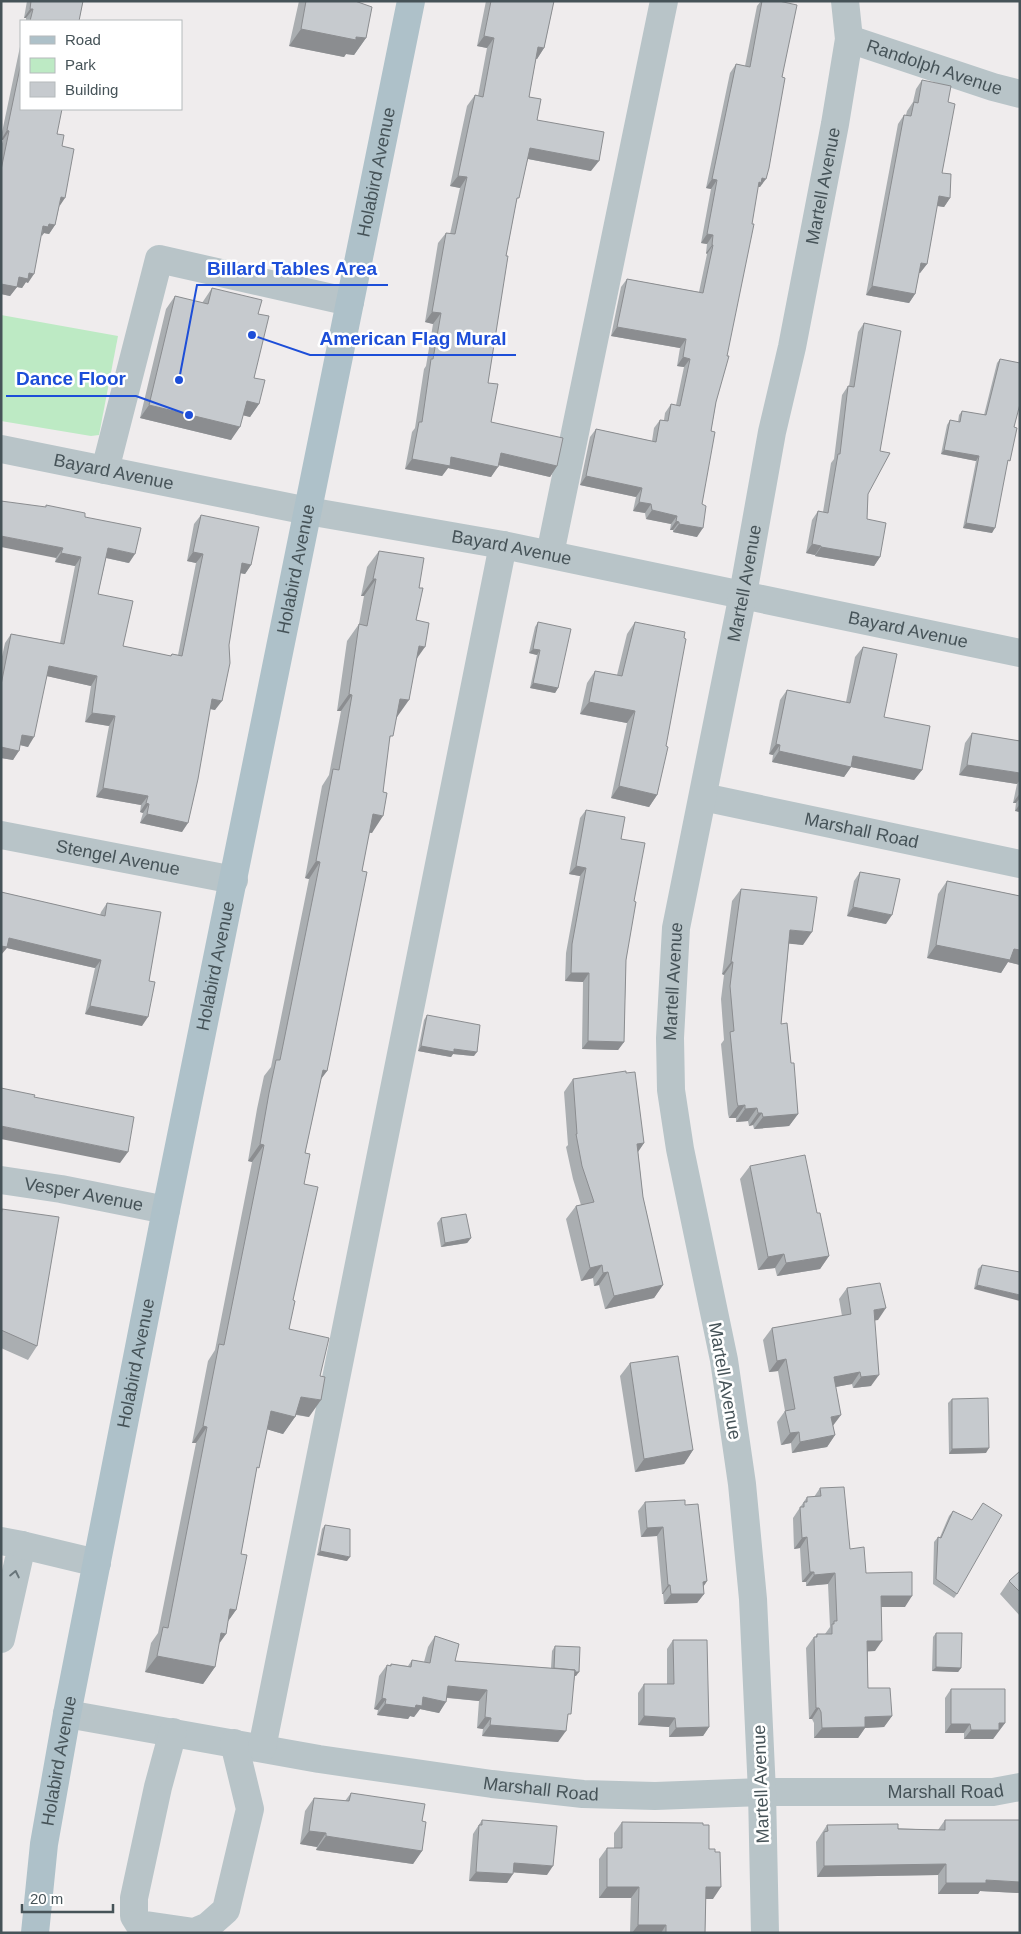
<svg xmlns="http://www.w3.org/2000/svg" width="1021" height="1934" font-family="Helvetica,sans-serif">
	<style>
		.green { fill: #bdeac4 }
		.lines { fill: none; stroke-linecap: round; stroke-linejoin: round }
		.minor { stroke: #b8c4c8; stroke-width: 28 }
		.major { stroke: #aec1c9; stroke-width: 28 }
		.wall { fill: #aaaeb1 }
		.shaded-wall { fill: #8b8d90 }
		.building { fill: #c6cace; stroke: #8b8d90 }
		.oneway { stroke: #68757a }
		.labels { text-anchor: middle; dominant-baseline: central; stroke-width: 5; stroke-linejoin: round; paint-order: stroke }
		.street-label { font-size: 18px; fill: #465358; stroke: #fff }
		.leader { fill: none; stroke: #1d4ed8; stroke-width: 2 }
		.callout-dot { fill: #1d4ed8; stroke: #fff; stroke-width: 2 }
		.callout-label { font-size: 19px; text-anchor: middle; font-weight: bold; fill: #1d4ed8; stroke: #fff; stroke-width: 5; stroke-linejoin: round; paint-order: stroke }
	</style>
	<rect width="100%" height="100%" fill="#efeced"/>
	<path class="green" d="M 1,315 L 118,336 L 99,435 L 91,436 L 1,421 Z"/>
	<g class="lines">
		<g class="minor">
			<path id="s1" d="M 849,39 L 993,87 L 1020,94"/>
			<path id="s2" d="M 1,449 L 308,511 L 503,545 L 1020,653"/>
			<path d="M 105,470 L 159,259 L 350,302"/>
			<path d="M 550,554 L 664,1"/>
			<path id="s3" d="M 703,797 L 1020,864"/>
			<path id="s4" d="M 1,835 L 234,880"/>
			<path id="s5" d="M 1,1180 L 61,1189 L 166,1210"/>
			<path d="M 1,1541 L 22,1545 L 1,1639"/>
			<path d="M 22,1545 L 97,1563"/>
			<path id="s6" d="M 67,1714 L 319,1759 L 492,1784 L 583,1794 L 655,1796 L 762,1792 L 993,1792 L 1020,1787"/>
			<path d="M 173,1732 L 158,1787 L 134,1898 L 134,1916 L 139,1924 L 194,1932 L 208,1926 L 226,1910 L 250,1809 L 234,1743"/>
			<path d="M 262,1748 L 503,545"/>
			<path id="s7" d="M 765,1933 L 762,1792 L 753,1599 L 742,1484 L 724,1360 L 680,1149 L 671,1090 L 670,1038 L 676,928 L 743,594 L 772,432 L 792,347 L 835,124 L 849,39 L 845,1"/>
		</g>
		<path class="major" id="s8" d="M 35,1933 L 44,1844 L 67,1714 L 166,1210 L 411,1"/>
	</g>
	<path class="wall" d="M 27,1 L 83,1 L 79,21 L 26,21 L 26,18 L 24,18 Z
		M 299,1 L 355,1 L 366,38 L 354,55 L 346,54 L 344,57 L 289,46 Z
		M 486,1 L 554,1 L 544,48 L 537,59 L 536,58 L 529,97 L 537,120 L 591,171 L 528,159 L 516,203 L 506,256 L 488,383 L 491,422 L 557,466 L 550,477 L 498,465 L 491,477 L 448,468 L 442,476 L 405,469 L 412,432 L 415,428 L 424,369 L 426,366 L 433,324 L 425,322 L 438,243 L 446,233 L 450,234 L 460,188 L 450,186 L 467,106 L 475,95 L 478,96 L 487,48 L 477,46 Z
		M 761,1 L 779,1 L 782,77 L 760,187 L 758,187 L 716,402 L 711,431 L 697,537 L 673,532 L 673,530 L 670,530 L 671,524 L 646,519 L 645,513 L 633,511 L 636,497 L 580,485 L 590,437 L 596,429 L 652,441 L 654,428 L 660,420 L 664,420 L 665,413 L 671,404 L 676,405 L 684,367 L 677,366 L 680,348 L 611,336 L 621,287 L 627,279 L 699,292 L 707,254 L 706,253 L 707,244 L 701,243 L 711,189 L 706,188 L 730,73 L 736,64 L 745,66 L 757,6 Z
		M 21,42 L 21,109 L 57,134 L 62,146 L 59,207 L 55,225 L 49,234 L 44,233 L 41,236 L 28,283 L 26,282 L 22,288 L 17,287 L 10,296 L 1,294 L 1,147 L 3,140 L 1,140 L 1,137 Z
		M 922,80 L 948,102 L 942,173 L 950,198 L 944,207 L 937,206 L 927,264 L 920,273 L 919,273 L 915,294 L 909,303 L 866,295 L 898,124 L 904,115 L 906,115 L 907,111 L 913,102 L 916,89 Z
		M 212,288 L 258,314 L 254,378 L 259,404 L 250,417 L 243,415 L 231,440 L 140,418 L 166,309 L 175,296 L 202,303 Z
		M 864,323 L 868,494 L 867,519 L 880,557 L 874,566 L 815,556 L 815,555 L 806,553 L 812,520 L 818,511 L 823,512 L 831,463 L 834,459 L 842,395 L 848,386 L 849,386 L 858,332 Z
		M 1000,359 L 1014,427 L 1007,465 L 992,533 L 963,528 L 976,461 L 941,454 L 947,425 L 950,420 L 958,422 L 959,415 L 962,411 L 984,415 L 997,363 Z
		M 46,505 L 85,517 L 129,563 L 106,558 L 98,594 L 123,646 L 170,656 L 172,654 L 178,655 L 196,563 L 187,561 L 194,524 L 201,515 L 251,565 L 245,574 L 240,573 L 215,710 L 210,709 L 182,832 L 140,823 L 143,813 L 140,812 L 141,805 L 96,797 L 109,726 L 85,722 L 91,686 L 47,676 L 28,747 L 20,745 L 13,760 L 1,758 L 1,661 L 5,643 L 11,634 L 60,643 L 75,566 L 55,562 L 56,558 L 46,506 Z
		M 379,551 L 419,588 L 416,620 L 417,658 L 397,717 L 389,741 L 372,833 L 369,833 L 362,871 L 327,1071 L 321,1079 L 305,1153 L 304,1184 L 293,1300 L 289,1329 L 309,1417 L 296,1415 L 295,1417 L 283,1434 L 267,1429 L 256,1472 L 241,1554 L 236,1610 L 228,1621 L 226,1634 L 219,1643 L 215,1667 L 203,1684 L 145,1672 L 151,1643 L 158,1633 L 196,1443 L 192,1443 L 208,1361 L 215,1350 L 252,1162 L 248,1161 L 257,1109 L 264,1076 L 271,1067 L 309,879 L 305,878 L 322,786 L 329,775 L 341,711 L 337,711 L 347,641 L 359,624 L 364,596 L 361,596 L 367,567 Z
		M 538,622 L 558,688 L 555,693 L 530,688 L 537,655 L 529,653 L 535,627 Z
		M 635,622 L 657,795 L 649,807 L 611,798 L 627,723 L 580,714 L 587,683 L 595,671 L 617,675 L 627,634 Z
		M 863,647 L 884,717 L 922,770 L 914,780 L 851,767 L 844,777 L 772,762 L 773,755 L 769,754 L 780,700 L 787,690 L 846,702 L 855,657 Z
		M 972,733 L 1020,741 L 1020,812 L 1015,811 L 1016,803 L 1013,803 L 1017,784 L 959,775 L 965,743 Z
		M 586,810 L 621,839 L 634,901 L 626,960 L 624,1042 L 618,1050 L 582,1049 L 583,982 L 565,981 L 566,953 L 580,876 L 569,874 L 580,818 Z
		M 860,872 L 886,924 L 847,916 L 854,881 Z
		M 947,881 L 1020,896 L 1020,965 L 1008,962 L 1001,973 L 927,958 L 938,894 Z
		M 741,889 L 803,945 L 789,943 L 781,1024 L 791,1063 L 798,1114 L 789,1126 L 754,1129 L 753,1125 L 749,1126 L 748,1121 L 736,1122 L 736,1118 L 729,1118 L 728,1114 L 721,1044 L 724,1040 L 721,999 L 724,975 L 722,974 L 732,901 Z
		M 1,892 L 100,915 L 101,912 L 107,903 L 142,1026 L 85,1014 L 95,968 L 7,948 Z
		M 427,1015 L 474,1056 L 453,1054 L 451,1057 L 418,1051 L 424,1020 Z
		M 626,1073 L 644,1143 L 638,1152 L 643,1197 L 663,1285 L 654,1298 L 605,1309 L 599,1285 L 594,1286 L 593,1278 L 581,1281 L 566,1219 L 576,1206 L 581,1205 L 573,1179 L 566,1147 L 568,1145 L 564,1092 L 573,1079 Z
		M 750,1166 L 817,1213 L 829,1256 L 820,1269 L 777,1276 L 775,1268 L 758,1270 L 740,1179 Z
		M 2,1209 L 37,1346 L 28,1360 L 1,1348 L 1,1211 Z
		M 441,1218 L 471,1238 L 467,1243 L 441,1247 L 437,1223 Z
		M 982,1265 L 1020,1272 L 974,1289 L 978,1269 Z
		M 847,1288 L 878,1320 L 875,1320 L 871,1386 L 853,1388 L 852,1384 L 835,1387 L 833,1426 L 835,1435 L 827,1447 L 792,1453 L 791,1443 L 781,1445 L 777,1422 L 785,1411 L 778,1371 L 769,1372 L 763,1340 L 772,1328 L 842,1316 L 839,1299 Z
		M 630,1363 L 693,1450 L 684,1464 L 635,1472 L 620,1376 Z
		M 952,1399 L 986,1453 L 949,1454 L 948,1403 Z
		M 820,1488 L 850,1549 L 866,1573 L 905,1607 L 881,1607 L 875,1651 L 868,1651 L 868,1688 L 892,1716 L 884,1727 L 865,1728 L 858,1738 L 814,1738 L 814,1723 L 812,1719 L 809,1719 L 806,1648 L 814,1637 L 815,1637 L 817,1634 L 825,1634 L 830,1627 L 828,1584 L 806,1586 L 806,1582 L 802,1582 L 800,1548 L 794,1549 L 793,1518 L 807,1497 L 814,1497 Z
		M 645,1502 L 685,1505 L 707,1581 L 703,1587 L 704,1594 L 697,1603 L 664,1604 L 663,1594 L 662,1594 L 657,1536 L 641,1537 L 638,1511 Z
		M 953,1511 L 957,1594 L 954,1598 L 933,1584 L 934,1542 L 938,1537 L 940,1537 L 949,1516 Z
		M 325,1525 L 347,1561 L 317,1555 L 322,1529 Z
		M 1020,1571 L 1020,1616 L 1000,1594 L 1009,1581 Z
		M 936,1633 L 961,1668 L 958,1672 L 932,1671 L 933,1637 Z
		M 435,1636 L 455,1661 L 551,1668 L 552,1651 L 555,1646 L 576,1676 L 575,1676 L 567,1719 L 558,1742 L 482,1736 L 483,1729 L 477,1728 L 479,1701 L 447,1698 L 439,1713 L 420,1709 L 414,1717 L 410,1716 L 408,1719 L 377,1715 L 378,1710 L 374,1709 L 379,1676 L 387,1665 L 390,1666 L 391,1664 L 408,1666 L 412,1660 L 424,1662 L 428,1647 Z
		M 673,1640 L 709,1727 L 703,1736 L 669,1737 L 669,1727 L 638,1725 L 638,1693 L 644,1684 L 667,1684 L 667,1649 Z
		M 951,1689 L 1005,1723 L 993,1739 L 964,1739 L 964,1733 L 945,1733 L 945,1698 Z
		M 351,1793 L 422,1821 L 422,1851 L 413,1864 L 316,1850 L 317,1847 L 300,1844 L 305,1811 L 314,1798 L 345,1801 Z
		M 482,1820 L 547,1875 L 513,1872 L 507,1883 L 469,1881 L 473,1834 Z
		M 945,1820 L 1020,1820 L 1020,1893 L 980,1891 L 978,1894 L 938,1894 L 938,1875 L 817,1877 L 816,1842 L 827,1825 L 938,1830 Z
		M 622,1822 L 703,1825 L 709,1849 L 713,1899 L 706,1899 L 705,1933 L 630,1933 L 631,1898 L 599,1898 L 599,1859 L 607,1848 L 614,1848 L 614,1833 Z"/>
	<path class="shaded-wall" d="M 30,9 L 33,9 L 26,18 L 24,18 Z
		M 301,29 L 356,37 L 366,38 L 354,55 L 346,54 L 344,57 L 289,46 Z
		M 484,36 L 494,38 L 487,48 L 477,46 Z
		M 538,47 L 544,48 L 537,59 L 531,58 Z
		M 7,130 L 9,131 L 3,140 L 1,140 Z
		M 530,148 L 599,161 L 591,171 L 523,158 Z
		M 458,176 L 467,177 L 460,188 L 450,186 Z
		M 762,178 L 766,179 L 760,187 L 758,187 L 753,191 Z
		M 712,179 L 717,180 L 711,189 L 706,188 Z
		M 939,196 L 950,198 L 944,207 L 932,205 Z
		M 61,197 L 65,198 L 59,207 Z
		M 49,224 L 55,225 L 49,234 L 44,233 L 42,236 L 43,226 Z
		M 707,234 L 713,235 L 707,244 L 701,243 Z
		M 712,245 L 713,245 L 707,254 L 706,253 Z
		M 921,263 L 927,264 L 920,273 L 915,272 Z
		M 29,273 L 34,274 L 28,283 L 26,282 L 22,288 L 17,287 L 10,296 L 1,294 L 1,284 Z
		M 872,286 L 915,294 L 909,303 L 866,295 Z
		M 432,312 L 441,313 L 433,324 L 425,322 Z
		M 617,327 L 686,339 L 680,348 L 611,336 Z
		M 683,357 L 690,359 L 684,367 L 677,366 Z
		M 247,401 L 259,404 L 250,417 L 238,414 Z
		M 149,405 L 240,427 L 231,440 L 140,418 Z
		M 944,450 L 979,456 L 976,461 L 941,454 Z
		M 501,453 L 557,466 L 550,477 L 494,464 Z
		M 451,457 L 498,467 L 491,477 L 448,468 L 442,476 L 405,469 L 412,459 Z
		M 586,476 L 642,488 L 636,497 L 580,485 Z
		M 639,502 L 651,504 L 645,513 L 633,511 Z
		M 652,510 L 677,516 L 671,524 L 646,519 Z
		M 676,521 L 679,522 L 673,530 L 670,530 Z
		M 966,523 L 995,528 L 992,533 L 963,528 Z
		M 679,524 L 703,528 L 697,537 L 673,532 Z
		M 1,536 L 63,548 L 56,558 L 1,547 Z
		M 812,544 L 821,546 L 815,555 L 806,553 Z
		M 821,547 L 880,557 L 874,566 L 815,556 Z
		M 108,548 L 135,554 L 129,563 L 102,557 Z
		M 193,552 L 203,554 L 196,563 L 187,561 Z
		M 61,553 L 81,557 L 75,566 L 55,562 Z
		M 242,563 L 251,565 L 245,574 L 235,572 Z
		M 373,579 L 376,579 L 364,596 L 361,596 Z
		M 419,646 L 425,647 L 413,664 Z
		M 533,649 L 540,650 L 537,655 L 529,653 Z
		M 49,666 L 97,676 L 91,686 L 42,675 Z
		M 533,683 L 558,688 L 555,693 L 530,688 Z
		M 349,694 L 352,695 L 341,711 L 337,711 Z
		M 212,699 L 222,701 L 215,710 L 206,708 Z
		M 400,699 L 409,700 L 397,717 L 388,716 Z
		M 589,702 L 635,711 L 627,723 L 580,714 Z
		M 92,713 L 115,716 L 109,726 L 85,722 Z
		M 22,735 L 34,737 L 28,747 L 16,744 Z
		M 776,744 L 780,745 L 773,755 L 769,754 Z
		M 1,747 L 19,751 L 13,760 L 1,758 Z
		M 779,751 L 853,756 L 922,770 L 914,780 L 851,767 L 844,777 L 772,762 Z
		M 967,765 L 1020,773 L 1020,780 L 1017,784 L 959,775 Z
		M 619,786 L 657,795 L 649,807 L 611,798 Z
		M 103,788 L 148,796 L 141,805 L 96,797 Z
		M 1020,793 L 1020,798 L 1016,803 L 1013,803 Z
		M 146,803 L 149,804 L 143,813 L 140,812 Z
		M 1020,804 L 1020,812 L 1015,811 Z
		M 147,814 L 188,823 L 182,832 L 140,823 Z
		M 373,814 L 383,816 L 372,833 L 361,831 Z
		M 316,861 L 320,862 L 309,879 L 305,878 Z
		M 576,866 L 586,868 L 580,876 L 569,874 Z
		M 853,907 L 892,915 L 886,924 L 847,916 Z
		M 790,930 L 812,932 L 803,945 L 782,943 Z
		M 9,938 L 101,960 L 95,968 L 7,948 L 1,955 L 1,946 Z
		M 936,945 L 1014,949 L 1020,950 L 1020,965 L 1008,962 L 1001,973 L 927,958 Z
		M 731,962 L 733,962 L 724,975 L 722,974 Z
		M 571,973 L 589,973 L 583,982 L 565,981 Z
		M 90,1006 L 148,1017 L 142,1026 L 85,1014 Z
		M 588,1041 L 624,1042 L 618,1050 L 582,1049 Z
		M 421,1046 L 454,1049 L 477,1052 L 474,1056 L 453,1054 L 451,1057 L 418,1051 Z
		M 323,1070 L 327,1071 L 315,1087 Z
		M 745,1105 L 736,1118 L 729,1118 L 738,1106 Z
		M 757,1108 L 748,1121 L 736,1122 L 745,1109 Z
		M 758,1113 L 762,1113 L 753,1125 L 749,1126 Z
		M 798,1114 L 789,1126 L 754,1129 L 763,1117 Z
		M 1,1126 L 128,1152 L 120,1163 L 1,1139 Z
		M 644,1143 L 635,1156 L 637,1144 Z
		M 260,1144 L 264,1145 L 252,1162 L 248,1161 Z
		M 471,1238 L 467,1243 L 441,1247 L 445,1243 Z
		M 784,1254 L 775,1268 L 758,1270 L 768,1257 Z
		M 829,1256 L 820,1269 L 777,1276 L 786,1263 Z
		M 602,1265 L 593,1278 L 581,1281 L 590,1268 Z
		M 608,1272 L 599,1285 L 594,1286 L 603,1273 Z
		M 663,1285 L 654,1298 L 605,1309 L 614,1296 Z
		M 977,1285 L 1020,1295 L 1020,1301 L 974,1289 Z
		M 886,1308 L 878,1320 L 866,1322 L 874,1310 Z
		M 786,1359 L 778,1371 L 769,1372 L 777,1361 Z
		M 860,1372 L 852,1384 L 825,1389 L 834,1377 Z
		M 879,1375 L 871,1386 L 853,1388 L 861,1377 Z
		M 301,1397 L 321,1400 L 309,1417 L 289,1413 Z
		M 271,1411 L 295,1417 L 283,1434 L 259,1427 Z
		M 841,1415 L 832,1427 L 831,1417 Z
		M 203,1426 L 207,1427 L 196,1443 L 192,1443 Z
		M 799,1432 L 791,1443 L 781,1445 L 790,1433 Z
		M 835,1435 L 827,1447 L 792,1453 L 800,1442 Z
		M 989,1448 L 986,1453 L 949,1454 L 952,1449 Z
		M 693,1450 L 684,1464 L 635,1472 L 644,1459 Z
		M 663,1527 L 657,1536 L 641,1537 L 647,1528 Z
		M 807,1537 L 800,1548 L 794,1549 L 802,1538 Z
		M 320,1551 L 350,1557 L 347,1561 L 317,1555 Z
		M 810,1572 L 814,1572 L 806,1582 L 802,1582 Z
		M 835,1573 L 828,1584 L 806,1586 L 814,1575 Z
		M 707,1581 L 701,1590 L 703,1582 Z
		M 668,1585 L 670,1585 L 663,1594 L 662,1594 Z
		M 671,1594 L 704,1594 L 697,1603 L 664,1604 Z
		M 881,1596 L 912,1596 L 905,1607 L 874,1607 Z
		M 230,1609 L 236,1610 L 224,1627 Z
		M 221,1633 L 226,1634 L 214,1651 Z
		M 867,1641 L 882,1641 L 875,1651 L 860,1652 Z
		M 157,1656 L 215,1667 L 203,1684 L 145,1672 Z
		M 936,1667 L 961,1668 L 958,1672 L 932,1671 Z
		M 554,1671 L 579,1672 L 576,1676 L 551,1675 Z
		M 448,1686 L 487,1690 L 479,1701 L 441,1697 Z
		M 423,1697 L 446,1702 L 439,1713 L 420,1709 L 414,1717 L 410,1716 L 408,1719 L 377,1715 L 385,1704 Z
		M 382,1698 L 386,1699 L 378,1710 L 374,1709 Z
		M 816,1708 L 819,1708 L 812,1719 L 809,1719 Z
		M 644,1716 L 675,1718 L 669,1727 L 638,1725 Z
		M 892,1716 L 884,1727 L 865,1728 L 858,1738 L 814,1738 L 822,1728 L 865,1717 Z
		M 485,1717 L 491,1718 L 483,1729 L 477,1728 Z
		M 999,1723 L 1005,1723 L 993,1739 L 964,1739 L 971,1730 Z
		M 951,1724 L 970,1724 L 964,1733 L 945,1733 Z
		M 490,1725 L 566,1731 L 558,1742 L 482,1736 Z
		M 709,1727 L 703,1736 L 669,1737 L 676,1728 Z
		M 309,1831 L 326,1833 L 317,1847 L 300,1844 Z
		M 326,1836 L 422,1851 L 413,1864 L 316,1850 Z
		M 514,1863 L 553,1866 L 547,1875 L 507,1872 Z
		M 946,1864 L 938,1875 L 817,1877 L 824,1866 Z
		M 476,1872 L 513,1874 L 507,1883 L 469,1881 Z
		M 986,1880 L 1020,1882 L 1020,1893 L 980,1891 L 978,1894 L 938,1894 L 946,1883 Z
		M 607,1887 L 639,1887 L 631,1898 L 599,1898 Z
		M 706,1887 L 721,1887 L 713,1899 L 698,1899 Z
		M 638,1925 L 666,1925 L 661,1933 L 632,1933 Z"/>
	<path class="building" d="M 31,1 L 83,1 L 79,21 L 30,21 L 33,9 L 30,9 Z
		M 306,1 L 355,1 L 372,7 L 366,38 L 356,37 L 356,40 L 301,29 Z
		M 491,1 L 554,1 L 544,48 L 538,47 L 529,97 L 541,99 L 537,120 L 604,132 L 599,161 L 530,148 L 519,198 L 517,198 L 506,256 L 508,256 L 488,383 L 498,384 L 491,422 L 563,438 L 557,466 L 501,453 L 498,467 L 451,457 L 450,466 L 412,459 L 419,422 L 422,422 L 431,359 L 433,359 L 441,313 L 432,312 L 446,233 L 455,234 L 467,177 L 458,176 L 475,95 L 483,97 L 494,38 L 484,36 Z
		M 762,1 L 779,1 L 797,5 L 782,77 L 785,78 L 769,168 L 766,179 L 762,178 L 761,183 L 759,182 L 752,224 L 754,224 L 727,356 L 729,356 L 716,402 L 711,431 L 715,432 L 702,504 L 706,506 L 703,528 L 679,524 L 679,522 L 676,521 L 677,516 L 652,510 L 651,504 L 639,502 L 642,488 L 586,476 L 596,429 L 656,442 L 660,420 L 668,421 L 671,404 L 680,406 L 690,359 L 683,357 L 686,339 L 617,327 L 627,279 L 703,293 L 713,245 L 712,245 L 713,235 L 707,234 L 717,180 L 712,179 L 736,64 L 750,67 Z
		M 21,63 L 21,109 L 62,109 L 57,134 L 64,135 L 62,146 L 74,149 L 65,198 L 61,197 L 55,225 L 49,224 L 48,227 L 43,226 L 34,274 L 29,273 L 28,279 L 19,277 L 17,287 L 1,284 L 1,170 L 9,131 L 7,130 Z
		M 922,80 L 951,86 L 948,102 L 955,104 L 942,173 L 951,174 L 950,198 L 939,196 L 927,264 L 921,263 L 915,294 L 872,286 L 904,115 L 911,116 L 914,102 L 918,103 Z
		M 212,288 L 262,300 L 258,314 L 269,316 L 254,378 L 265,380 L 259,404 L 247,401 L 240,427 L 149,405 L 175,296 L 208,304 Z
		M 864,323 L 901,331 L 880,451 L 890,453 L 868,494 L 867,519 L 886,523 L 880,557 L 821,547 L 821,546 L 812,544 L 818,511 L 828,513 L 838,454 L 840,454 L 848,386 L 854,387 Z
		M 1000,359 L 1020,363 L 1020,404 L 1014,427 L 1017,428 L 1010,461 L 1008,460 L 995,528 L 966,523 L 979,456 L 944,450 L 950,420 L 960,422 L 962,411 L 986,415 Z
		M 1,501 L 46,507 L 46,505 L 85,513 L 85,517 L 141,528 L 135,554 L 108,548 L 98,594 L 133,601 L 123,646 L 171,656 L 172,654 L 182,656 L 203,554 L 193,552 L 201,515 L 259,527 L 251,565 L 242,563 L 229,645 L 230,663 L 222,701 L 212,699 L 198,779 L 188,823 L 147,814 L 149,804 L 146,803 L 148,796 L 103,788 L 115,716 L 92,713 L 97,676 L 49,666 L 34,737 L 22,735 L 19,751 L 1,747 L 1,685 L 11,634 L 64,644 L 81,557 L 61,553 L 63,548 L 1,536 Z
		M 379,551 L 424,558 L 419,588 L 423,588 L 416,620 L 429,623 L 425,647 L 419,646 L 409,700 L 400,699 L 393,736 L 390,736 L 383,792 L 387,793 L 383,816 L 373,814 L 362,871 L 367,872 L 327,1071 L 323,1070 L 305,1153 L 310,1154 L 304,1184 L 318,1187 L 293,1300 L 295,1301 L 289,1329 L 329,1338 L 320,1376 L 325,1377 L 321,1400 L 301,1397 L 295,1417 L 271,1411 L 259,1468 L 257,1467 L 241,1554 L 247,1555 L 236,1610 L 230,1609 L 226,1634 L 221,1633 L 215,1667 L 157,1656 L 163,1627 L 168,1628 L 207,1427 L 203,1426 L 219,1344 L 224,1345 L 264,1145 L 260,1144 L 269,1093 L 276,1060 L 280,1060 L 320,862 L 316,861 L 333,769 L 339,770 L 352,695 L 349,694 L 359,624 L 367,626 L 376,579 L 373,579 Z
		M 538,622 L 571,629 L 558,688 L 533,683 L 540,650 L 533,649 Z
		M 635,622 L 685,632 L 684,638 L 686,639 L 666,746 L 668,747 L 657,795 L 619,786 L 635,711 L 589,702 L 595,671 L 622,676 Z
		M 863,647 L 897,654 L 884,717 L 930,726 L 922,770 L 853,756 L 851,767 L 779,751 L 780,745 L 776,744 L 787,690 L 850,703 Z
		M 972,733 L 1020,741 L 1020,773 L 967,765 Z
		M 586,810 L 625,817 L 621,839 L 645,843 L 634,901 L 636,902 L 626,960 L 624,1042 L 588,1041 L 589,973 L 571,973 L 572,944 L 586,868 L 576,866 Z
		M 860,872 L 900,879 L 892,915 L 853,907 Z
		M 947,881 L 1020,896 L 1020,950 L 1014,949 L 1010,960 L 936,945 Z
		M 741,889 L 817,897 L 812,932 L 790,930 L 781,1024 L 787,1023 L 791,1063 L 794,1063 L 798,1114 L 763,1117 L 762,1113 L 758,1113 L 757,1108 L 745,1109 L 745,1105 L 738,1106 L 737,1102 L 730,1032 L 734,1031 L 730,986 L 733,962 L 731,962 Z
		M 1,892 L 105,916 L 107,903 L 161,912 L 149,981 L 155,982 L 148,1017 L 90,1006 L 101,960 L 9,938 L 7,947 L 1,946 Z
		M 427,1015 L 480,1025 L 477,1052 L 454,1049 L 454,1052 L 421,1046 Z
		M 626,1071 L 626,1073 L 635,1072 L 644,1143 L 637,1144 L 643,1197 L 663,1285 L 614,1296 L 608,1272 L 603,1273 L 602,1265 L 590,1268 L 576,1206 L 594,1202 L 582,1166 L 576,1134 L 577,1134 L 573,1079 Z
		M 1,1088 L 35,1095 L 34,1097 L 134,1117 L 128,1152 L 1,1126 Z
		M 805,1155 L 817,1213 L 820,1213 L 829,1256 L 786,1263 L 784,1254 L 768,1257 L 750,1166 Z
		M 2,1209 L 59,1217 L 37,1346 L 1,1330 L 1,1217 Z
		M 466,1214 L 471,1238 L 445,1243 L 441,1218 Z
		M 982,1265 L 1020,1272 L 1020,1295 L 977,1285 Z
		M 880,1283 L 886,1308 L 874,1310 L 879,1375 L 861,1377 L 860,1372 L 834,1377 L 841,1415 L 831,1417 L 835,1435 L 800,1442 L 799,1432 L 790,1433 L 785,1411 L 795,1409 L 786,1359 L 777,1361 L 772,1328 L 851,1314 L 847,1288 Z
		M 678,1356 L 693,1450 L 644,1459 L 630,1363 Z
		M 988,1398 L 989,1448 L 952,1449 L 952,1399 Z
		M 844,1487 L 850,1549 L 864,1547 L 866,1573 L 912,1572 L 912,1596 L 881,1596 L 882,1641 L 867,1641 L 868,1688 L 890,1688 L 892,1716 L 865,1717 L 865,1727 L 822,1728 L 821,1712 L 819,1708 L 816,1708 L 814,1637 L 817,1637 L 817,1634 L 832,1634 L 832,1624 L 834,1624 L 834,1621 L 837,1621 L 835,1573 L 814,1575 L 814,1572 L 810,1572 L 807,1537 L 802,1538 L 800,1507 L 804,1507 L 804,1502 L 807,1502 L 807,1497 L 821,1496 L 820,1488 Z
		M 685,1500 L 685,1505 L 698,1504 L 707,1581 L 703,1582 L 704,1594 L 671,1594 L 670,1585 L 668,1585 L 663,1527 L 647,1528 L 645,1502 Z
		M 983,1503 L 1002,1515 L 957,1594 L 936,1579 L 938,1537 L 941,1538 L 953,1511 L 972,1520 Z
		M 325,1525 L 350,1529 L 350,1557 L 320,1551 Z
		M 1020,1571 L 1020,1592 L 1009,1581 Z
		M 936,1633 L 962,1633 L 961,1668 L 936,1667 Z
		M 435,1636 L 459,1644 L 455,1661 L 575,1670 L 571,1714 L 568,1714 L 566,1731 L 490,1725 L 491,1718 L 485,1717 L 487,1690 L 448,1686 L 446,1702 L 423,1697 L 422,1706 L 416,1705 L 415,1708 L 385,1704 L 386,1699 L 382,1698 L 387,1665 L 391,1666 L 391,1664 L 411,1667 L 412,1660 L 430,1663 Z
		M 673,1640 L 707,1640 L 709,1727 L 676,1728 L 675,1718 L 644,1716 L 644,1684 L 674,1684 Z
		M 555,1646 L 580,1647 L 579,1672 L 575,1672 L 575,1670 L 554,1668 Z
		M 951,1689 L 1005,1689 L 1005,1723 L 999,1723 L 999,1730 L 971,1730 L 970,1724 L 951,1724 Z
		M 351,1793 L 425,1804 L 422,1821 L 426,1822 L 422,1851 L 326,1836 L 326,1833 L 309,1831 L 314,1798 L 349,1801 Z
		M 482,1820 L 557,1826 L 553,1866 L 514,1863 L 513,1874 L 476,1872 L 479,1825 L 482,1825 Z
		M 945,1820 L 1020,1820 L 1020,1882 L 986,1880 L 986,1883 L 946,1883 L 946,1864 L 824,1866 L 824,1832 L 828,1831 L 827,1825 L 898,1824 L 898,1829 L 945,1830 Z
		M 622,1822 L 703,1823 L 703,1825 L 709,1825 L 709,1849 L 715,1849 L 715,1852 L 720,1852 L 721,1887 L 706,1887 L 705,1933 L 666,1933 L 666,1925 L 638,1925 L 639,1887 L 607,1887 L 607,1848 L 622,1848 Z"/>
	<defs><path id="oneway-chevron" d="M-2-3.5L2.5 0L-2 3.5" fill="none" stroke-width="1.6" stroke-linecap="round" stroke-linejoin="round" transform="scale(1.25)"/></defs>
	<use class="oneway" href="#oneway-chevron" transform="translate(15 1574) rotate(-78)"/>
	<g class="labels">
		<g class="street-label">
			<text stroke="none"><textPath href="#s1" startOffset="90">Randolph Avenue</textPath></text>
			<text stroke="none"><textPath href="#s8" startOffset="1794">Holabird Avenue</textPath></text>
			<text stroke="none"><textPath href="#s7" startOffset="1769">Martell Avenue</textPath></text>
			<text stroke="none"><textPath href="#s2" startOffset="115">Bayard Avenue</textPath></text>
			<text stroke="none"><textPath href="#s2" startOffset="520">Bayard Avenue</textPath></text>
			<text stroke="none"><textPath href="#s8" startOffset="1389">Holabird Avenue</textPath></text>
			<text stroke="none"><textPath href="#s7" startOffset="1364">Martell Avenue</textPath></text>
			<text stroke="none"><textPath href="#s2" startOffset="925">Bayard Avenue</textPath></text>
			<text stroke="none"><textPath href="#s3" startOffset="162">Marshall Road</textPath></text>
			<text stroke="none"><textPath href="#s4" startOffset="119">Stengel Avenue</textPath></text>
			<text stroke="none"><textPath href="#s8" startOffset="984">Holabird Avenue</textPath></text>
			<text stroke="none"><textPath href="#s7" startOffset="959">Martell Avenue</textPath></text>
			<text stroke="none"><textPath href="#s5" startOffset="84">Vesper Avenue</textPath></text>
			<text stroke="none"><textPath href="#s8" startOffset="579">Holabird Avenue</textPath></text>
			<text transform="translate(725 1381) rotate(80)">Martell Avenue</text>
			<text stroke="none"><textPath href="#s8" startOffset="174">Holabird Avenue</textPath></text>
			<text transform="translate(761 1784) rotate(-92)">Martell Avenue</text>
			<text stroke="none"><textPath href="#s6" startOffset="480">Marshall Road</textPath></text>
			<text stroke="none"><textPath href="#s6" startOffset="885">Marshall Road</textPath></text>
		</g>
	</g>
	<path class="leader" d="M179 380L197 285H388M252 335L310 355H516M189 415L136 396H6"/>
	<g class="callout-dot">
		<circle cx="179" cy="380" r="5"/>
		<circle cx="252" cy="335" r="5"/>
		<circle cx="189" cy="415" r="5"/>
	</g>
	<g class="callout-label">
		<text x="292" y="275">Billard Tables Area</text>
		<text x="413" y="345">American Flag Mural</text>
		<text x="71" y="385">Dance Floor</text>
	</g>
	<rect width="1021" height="1934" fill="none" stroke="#465358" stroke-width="5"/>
	<rect x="20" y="20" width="162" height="90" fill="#ffffff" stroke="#b5babc"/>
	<rect x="30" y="36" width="25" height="8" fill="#aec1c9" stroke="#b5babc"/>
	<text x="65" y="45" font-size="15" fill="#465358">Road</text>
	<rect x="30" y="58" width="25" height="15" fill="#bdeac4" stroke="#b5babc"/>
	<text x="65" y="70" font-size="15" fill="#465358">Park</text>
	<rect x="30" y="82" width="25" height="15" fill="#c6cace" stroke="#b5babc"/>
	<text x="65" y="95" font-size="15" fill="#465358">Building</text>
	<path d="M22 1904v8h91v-8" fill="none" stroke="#465358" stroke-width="2.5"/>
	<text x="30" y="1904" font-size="15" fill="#465358" stroke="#ffffff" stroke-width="4" paint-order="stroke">20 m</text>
</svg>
